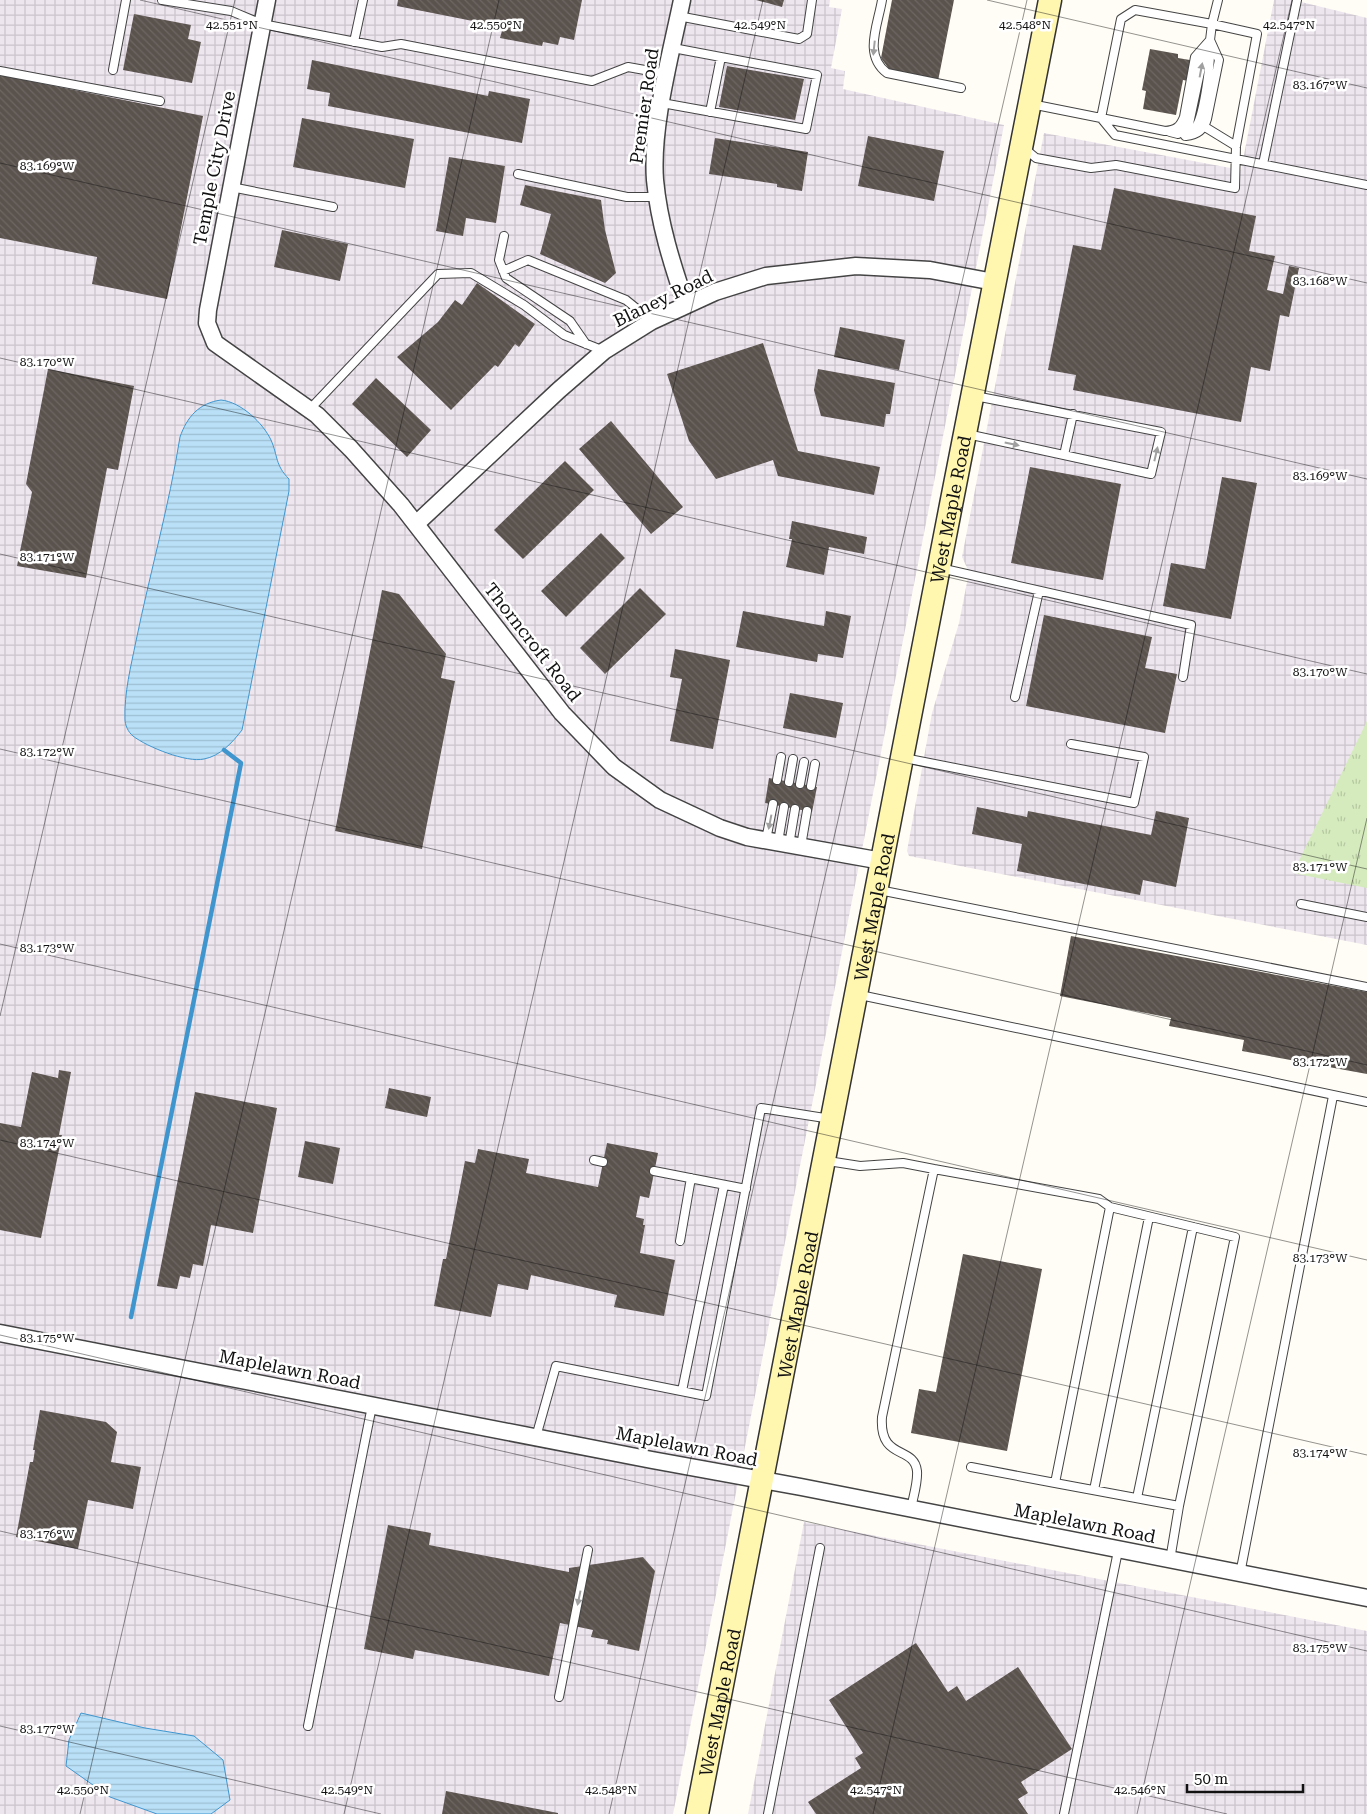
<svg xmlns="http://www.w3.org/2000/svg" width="1367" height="1814" font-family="'Roboto Serif',serif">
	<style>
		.industrial { fill: url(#industrial-grid) }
		.grass { fill: url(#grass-tufts) }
		.water { fill: url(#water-rules); stroke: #3f96cf }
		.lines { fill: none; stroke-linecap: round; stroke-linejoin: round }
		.stream { stroke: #3f96cf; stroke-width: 4.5 }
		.building { fill: url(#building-back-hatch) }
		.service-casing { stroke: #444; stroke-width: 10 }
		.minor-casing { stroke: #444; stroke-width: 19 }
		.secondary-casing { stroke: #333; stroke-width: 25 }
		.service { stroke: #fff; stroke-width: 8 }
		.minor { stroke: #fff; stroke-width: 16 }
		.secondary { stroke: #fff6b0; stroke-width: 22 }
		.oneway { fill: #a0a0a0 }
		.ticks { fill: none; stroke: #111; stroke-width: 1; stroke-opacity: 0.45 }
		.labels { text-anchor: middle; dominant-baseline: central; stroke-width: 5; stroke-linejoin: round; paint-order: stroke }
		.street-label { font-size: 18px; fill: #111; stroke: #fff }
		.ticks-label { font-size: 12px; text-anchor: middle; fill: #111; stroke: #fff; stroke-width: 5; stroke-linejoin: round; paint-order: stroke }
	</style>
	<defs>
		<pattern id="industrial-grid" width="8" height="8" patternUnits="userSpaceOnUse" patternTransform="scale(1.25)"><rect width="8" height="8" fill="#eee6ef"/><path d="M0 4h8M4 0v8" fill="none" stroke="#cbc4cc"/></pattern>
		<pattern id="grass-tufts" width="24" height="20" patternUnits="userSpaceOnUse" patternTransform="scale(1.25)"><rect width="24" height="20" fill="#d5ebbd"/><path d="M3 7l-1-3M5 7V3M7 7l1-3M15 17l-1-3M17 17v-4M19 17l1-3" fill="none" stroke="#b6c8a1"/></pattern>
		<pattern id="water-rules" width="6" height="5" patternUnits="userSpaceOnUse" patternTransform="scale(1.25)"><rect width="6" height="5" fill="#b9e0f7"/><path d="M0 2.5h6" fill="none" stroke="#9ebfd3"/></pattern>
		<pattern id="building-back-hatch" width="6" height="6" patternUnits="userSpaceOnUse" patternTransform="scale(1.25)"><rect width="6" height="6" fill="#5a524d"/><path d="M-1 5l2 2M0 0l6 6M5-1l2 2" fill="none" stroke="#6d6662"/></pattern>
	</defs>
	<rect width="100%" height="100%" fill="#fffdf5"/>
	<path class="industrial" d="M 0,0 L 830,0 L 829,7 L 842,9 L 831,68 L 845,71 L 843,89 L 1004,125 L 673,1814 L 0,1814 Z
		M 1274,0 L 1293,0 L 1367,18 L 1367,945 L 909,856 L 907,851 L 932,713 L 959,623 L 969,572 L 962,557 L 1044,133 L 1241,170 Z
		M 804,1522 L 1367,1631 L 1367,1814 L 748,1814 Z"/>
	<path class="grass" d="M 1367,721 L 1367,888 L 1293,873 Z"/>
	<path class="water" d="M 221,400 C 241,402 263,423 271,440 C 278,456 275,465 289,479 L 289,491 L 242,730 C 232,743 220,756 204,759 C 187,763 147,747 133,736 C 128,732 125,725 125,719 C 124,693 131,666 136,641 C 150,573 169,506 180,437 C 187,417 199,403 221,400 Z
		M 81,1713 L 145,1728 L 194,1736 L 223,1760 L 230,1800 L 211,1814 L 157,1814 L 110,1797 L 66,1766 L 69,1740 Z"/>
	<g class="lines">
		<path class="stream" d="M 131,1317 L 241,763 L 224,750"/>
	</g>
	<path class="building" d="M 398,0 L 582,0 L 574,40 L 560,37 L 558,45 L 543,42 L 542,46 L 500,38 L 503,27 L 397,6 Z
		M 756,0 L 784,0 L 782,7 Z
		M 892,0 L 954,0 L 938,81 L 889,69 L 881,58 Z
		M 134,14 L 191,25 L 188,39 L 201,42 L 192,83 L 123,70 Z
		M 1150,49 L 1178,54 L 1178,58 L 1219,65 L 1216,86 L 1183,80 L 1176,115 L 1143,109 L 1146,91 L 1142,90 Z
		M 312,60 L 488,96 L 489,91 L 530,99 L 522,143 L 328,106 L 330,93 L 307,89 Z
		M 727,66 L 804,79 L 795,120 L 719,107 Z
		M 0,75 L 203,116 L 167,299 L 92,284 L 97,257 L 0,238 Z
		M 302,118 L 414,139 L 405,188 L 293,167 Z
		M 868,136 L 944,151 L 934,201 L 858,186 Z
		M 715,138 L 808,152 L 802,191 L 777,187 L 777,184 L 709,174 Z
		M 449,157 L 505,166 L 496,223 L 466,218 L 463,236 L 436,231 Z
		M 525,185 L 601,200 L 605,230 L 616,273 L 605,283 L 540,254 L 551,214 L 520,205 Z
		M 1114,188 L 1256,216 L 1249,251 L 1275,256 L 1267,290 L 1283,294 L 1289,266 L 1299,268 L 1289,317 L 1280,315 L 1270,371 L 1251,367 L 1241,422 L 1073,390 L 1076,375 L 1048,370 L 1073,245 L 1101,250 Z
		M 282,230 L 348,244 L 340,281 L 274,267 Z
		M 477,283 L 535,324 L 519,347 L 515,344 L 498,367 L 495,365 L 451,410 L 397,357 L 438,322 L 455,300 L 462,305 Z
		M 840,327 L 905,340 L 899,370 L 834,357 Z
		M 763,343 L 798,451 L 880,467 L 874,495 L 778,476 L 773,460 L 716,479 L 689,441 L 667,374 Z
		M 48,369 L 134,386 L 118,470 L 107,468 L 86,578 L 17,566 L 32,492 L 26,484 Z
		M 818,369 L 895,383 L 890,414 L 886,414 L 884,427 L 821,416 L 814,390 Z
		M 376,378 L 431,430 L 407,457 L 352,404 Z
		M 611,421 L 683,507 L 651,534 L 579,449 Z
		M 565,461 L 594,490 L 523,559 L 494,530 Z
		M 1030,467 L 1121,484 L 1103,580 L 1011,563 Z
		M 1222,477 L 1257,483 L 1231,619 L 1163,606 L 1171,563 L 1205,569 Z
		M 792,521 L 867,537 L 864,554 L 829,547 L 824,575 L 786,567 L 792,539 L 789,539 Z
		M 601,533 L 625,558 L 566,617 L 541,591 Z
		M 640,588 L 666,614 L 605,674 L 580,648 Z
		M 382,590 L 399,594 L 446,654 L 441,678 L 455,681 L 422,849 L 335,831 Z
		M 743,611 L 824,626 L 826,611 L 851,616 L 843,658 L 818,654 L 817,662 L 736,647 Z
		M 1044,615 L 1152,637 L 1145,668 L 1177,674 L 1165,733 L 1026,706 Z
		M 675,649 L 730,660 L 713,749 L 670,741 L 682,679 L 670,677 Z
		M 790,693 L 843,703 L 836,738 L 783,728 Z
		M 769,778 L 817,787 L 812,812 L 765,803 Z
		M 977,807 L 1027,817 L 1028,811 L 1151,835 L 1156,811 L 1189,818 L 1176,887 L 1143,880 L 1140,895 L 1017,871 L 1022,844 L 972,834 Z
		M 1071,936 L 1367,992 L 1367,1074 L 1242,1051 L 1244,1040 L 1169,1026 L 1171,1018 L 1060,996 Z
		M 59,1070 L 71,1072 L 59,1135 L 62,1135 L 41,1238 L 0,1230 L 0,1123 L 21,1127 L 32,1072 L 58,1078 Z
		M 389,1088 L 431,1097 L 427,1117 L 385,1108 Z
		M 195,1092 L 277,1108 L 253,1233 L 211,1225 L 203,1266 L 193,1264 L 190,1278 L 180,1276 L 177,1289 L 157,1286 Z
		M 305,1141 L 340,1148 L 333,1184 L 298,1177 Z
		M 607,1143 L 658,1153 L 649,1198 L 640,1196 L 636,1217 L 644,1219 L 643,1225 L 645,1225 L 640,1253 L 675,1260 L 664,1316 L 614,1307 L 617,1295 L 531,1275 L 528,1290 L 498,1284 L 491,1317 L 434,1306 L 443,1259 L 446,1259 L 465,1161 L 475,1163 L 478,1149 L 529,1159 L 526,1173 L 598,1187 Z
		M 963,1254 L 1042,1269 L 1007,1451 L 911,1433 L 919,1389 L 936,1392 Z
		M 40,1410 L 106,1422 L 117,1432 L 111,1462 L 141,1467 L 133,1509 L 88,1500 L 78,1549 L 16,1537 L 30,1462 L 33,1462 L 35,1450 L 33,1450 Z
		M 388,1525 L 431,1533 L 429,1545 L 569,1572 L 569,1568 L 643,1557 L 655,1571 L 639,1651 L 607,1644 L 608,1640 L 591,1637 L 593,1630 L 560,1623 L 549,1676 L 415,1650 L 413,1659 L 364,1649 Z
		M 916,1643 L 948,1692 L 957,1686 L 966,1701 L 1018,1667 L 1072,1749 L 1021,1782 L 1028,1793 L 1018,1799 L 1028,1814 L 816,1814 L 808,1802 L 861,1768 L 855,1758 L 863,1753 L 829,1700 Z
		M 446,1791 L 558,1813 L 558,1814 L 442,1814 Z"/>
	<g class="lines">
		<g class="service-casing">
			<path id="service" d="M 162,0 L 231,11 L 262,24 L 382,47 L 401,44 L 592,81 L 628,67 L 667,74
				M 882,0 C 878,25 863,55 887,73 L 961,88
				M 1135,10 L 1212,24 L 1210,40 L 1195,57 L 1184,117 C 1180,127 1176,130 1165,131 L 1101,118 L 1121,19 Z
				M 678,16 L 799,39 L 807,34 L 812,0
				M 354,42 L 363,0
				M 113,70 L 126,0
				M 0,71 L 160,101
				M 662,103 L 806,129 L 817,75 L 673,48
				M 1031,104 L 1101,118 L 1115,135 L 1367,185
				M 710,112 L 721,57
				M 1205,127 L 1236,146
				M 1170,132 L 1178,134 L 1189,124 L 1203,58 L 1207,47
				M 1185,136 C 1190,133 1194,130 1197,125 C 1204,112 1211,63 1210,47
				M 1186,136 C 1198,135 1204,130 1207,119 L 1219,60 L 1210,40
				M 1024,148 L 1036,158 L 1091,168 L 1116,165 L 1235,188 L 1236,146 L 1257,34 L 1212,24 L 1218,0
				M 1263,164 L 1297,0
				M 518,174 L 627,197 L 657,197
				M 231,187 L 333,207
				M 504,236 L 499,260 L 506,278 L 570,321 L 586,344
				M 503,271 L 528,260 L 626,300 L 652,321
				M 309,410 L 438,274 L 471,273 L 524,305 L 564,335 L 604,351
				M 967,434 L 1151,474 L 1161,432 L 975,396
				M 1064,455 L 1073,414
				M 940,568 L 1191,625 L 1183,677
				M 1015,697 L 1039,591
				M 904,758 L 1134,803 L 1144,757 L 1071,744
				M 777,780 L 781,757
				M 789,782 L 793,759
				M 800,784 L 804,762
				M 811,786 L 815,764
				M 766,840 L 773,804
				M 778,842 L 784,807
				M 789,845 L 795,809
				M 801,846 L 807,811
				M 879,890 L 1367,987
				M 1301,904 L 1367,917
				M 860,995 L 1367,1102
				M 594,1160 L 603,1162
				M 828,1161 L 860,1166 L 903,1163 L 934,1169 L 882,1417 C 879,1461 914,1445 917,1471 C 918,1483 913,1497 911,1509
				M 934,1169 L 1099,1199 L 1110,1207 L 1055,1483 L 971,1467
				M 654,1171 L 746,1189
				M 680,1241 L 691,1178
				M 682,1391 L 724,1185
				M 536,1437 L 556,1366 L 706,1396 L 761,1108 L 831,1119
				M 1055,1483 L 1179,1506 L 1235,1237 L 1110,1207
				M 1094,1490 L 1149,1217
				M 1137,1498 L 1193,1227
				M 1170,1560 L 1179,1506
				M 1240,1574 L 1333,1096
				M 559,1697 L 588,1550
				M 308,1726 L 372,1406
				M 768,1814 L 820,1548
				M 1064,1814 L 1118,1551"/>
		</g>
		<g class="minor-casing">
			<path id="minor" d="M 267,0 L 208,310 L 207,323 L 215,343 L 317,415 L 351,449 L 401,505 L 562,713 L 614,767 L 660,800 L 720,828 L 747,837 L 882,861
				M 682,0 C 671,54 651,126 655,180 C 659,223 672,264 686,305
				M 416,524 L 559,390 L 604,351 L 652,321 L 715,292 L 766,276 L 856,266 L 930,270 L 994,282
				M 0,1333 L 652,1460 L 801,1487 L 1367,1598"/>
		</g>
		<g class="secondary-casing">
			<g id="secondary">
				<path id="s1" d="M 697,1814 C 819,1210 929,604 1050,0"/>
			</g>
		</g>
		<use href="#service" class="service"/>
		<use href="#minor" class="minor"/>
		<use href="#secondary" class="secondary"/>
	</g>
	<defs><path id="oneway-solid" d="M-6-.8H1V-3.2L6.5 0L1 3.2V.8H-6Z" transform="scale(1.25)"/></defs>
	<g class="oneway">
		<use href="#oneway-solid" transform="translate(874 48) rotate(96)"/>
		<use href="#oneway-solid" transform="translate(1201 70) rotate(-79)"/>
		<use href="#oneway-solid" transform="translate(1012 444) rotate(12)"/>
		<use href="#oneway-solid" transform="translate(1156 454) rotate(-77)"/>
		<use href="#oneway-solid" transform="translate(770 822) rotate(101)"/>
		<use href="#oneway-solid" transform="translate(579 1598) rotate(102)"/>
	</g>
	<path class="ticks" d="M 140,0 L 1367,283M 987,0 L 1367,88M 0,163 L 1367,479M 0,358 L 1367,674M 0,554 L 1367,869M 0,749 L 1367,1065M 0,944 L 1367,1260M 0,1016 L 235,0M 0,1140 L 1367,1455M 0,1335 L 1367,1651M 0,1531 L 1227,1814M 0,1726 L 381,1814M 80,1814 L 499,0M 344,1814 L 763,0M 609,1814 L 1027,0M 873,1814 L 1292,0M 1137,1814 L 1367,818"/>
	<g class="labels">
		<g class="street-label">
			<text transform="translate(644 106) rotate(-82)">Premier Road</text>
			<text transform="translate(214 168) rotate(-79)">Temple City Drive</text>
			<text transform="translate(663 298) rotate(-26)">Blaney Road</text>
			<text stroke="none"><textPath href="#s1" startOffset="1329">West Maple Road</textPath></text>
			<text transform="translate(533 642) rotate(52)">Thorncroft Road</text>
			<text stroke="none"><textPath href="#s1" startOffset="924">West Maple Road</textPath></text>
			<text stroke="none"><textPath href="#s1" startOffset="519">West Maple Road</textPath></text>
			<text transform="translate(290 1369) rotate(11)">Maplelawn Road</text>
			<text transform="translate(687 1446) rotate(11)">Maplelawn Road</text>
			<text transform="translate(1085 1523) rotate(11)">Maplelawn Road</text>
			<text stroke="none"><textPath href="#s1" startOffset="114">West Maple Road</textPath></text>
		</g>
	</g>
	<g class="ticks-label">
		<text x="232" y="29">42.551°N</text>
		<text x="496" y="29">42.550°N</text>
		<text x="760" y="29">42.549°N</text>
		<text x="1025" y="29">42.548°N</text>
		<text x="1289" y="29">42.547°N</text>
		<text x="1320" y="89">83.167°W</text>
		<text x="47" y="170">83.169°W</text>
		<text x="1320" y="285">83.168°W</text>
		<text x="47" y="366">83.170°W</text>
		<text x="1320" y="480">83.169°W</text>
		<text x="47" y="561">83.171°W</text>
		<text x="1320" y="676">83.170°W</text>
		<text x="47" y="756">83.172°W</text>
		<text x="1320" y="871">83.171°W</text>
		<text x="47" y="952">83.173°W</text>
		<text x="1320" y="1066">83.172°W</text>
		<text x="47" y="1147">83.174°W</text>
		<text x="1320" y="1262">83.173°W</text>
		<text x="47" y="1342">83.175°W</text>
		<text x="1320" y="1457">83.174°W</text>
		<text x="47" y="1538">83.176°W</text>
		<text x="1320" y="1652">83.175°W</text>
		<text x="47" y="1733">83.177°W</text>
		<text x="83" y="1794">42.550°N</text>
		<text x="347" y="1794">42.549°N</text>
		<text x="611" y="1794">42.548°N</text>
		<text x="876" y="1794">42.547°N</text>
		<text x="1140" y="1794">42.546°N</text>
	</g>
	<path d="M1187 1784v8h116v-8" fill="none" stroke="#111111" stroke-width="2.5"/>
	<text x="1194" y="1784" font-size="15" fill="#111111" stroke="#ffffff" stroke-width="4" paint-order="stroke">50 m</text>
</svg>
